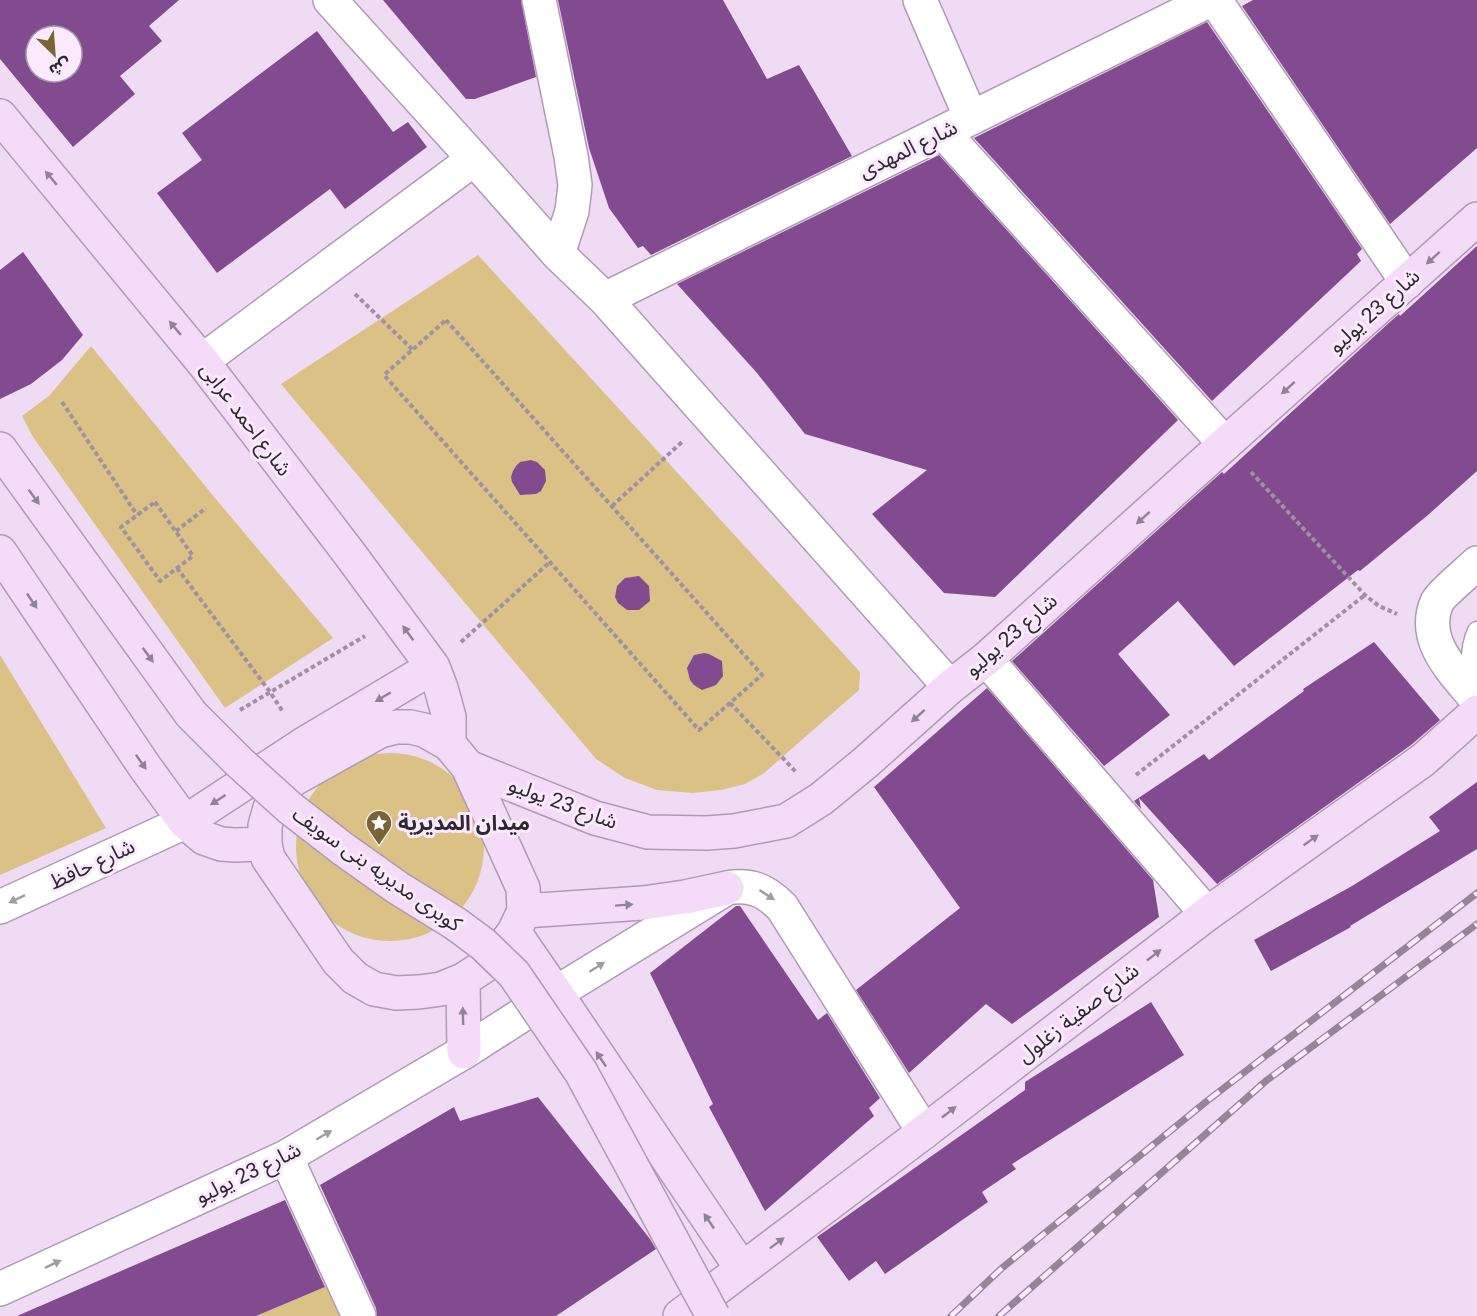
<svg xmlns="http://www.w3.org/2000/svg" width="1477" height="1316" font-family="Roboto,'Noto Sans Arabic',sans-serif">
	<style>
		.green { fill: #dac186 }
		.building { fill: #834b8f; fill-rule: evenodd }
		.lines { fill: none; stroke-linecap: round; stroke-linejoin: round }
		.lane-casing { stroke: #af9bb3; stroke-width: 21 }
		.street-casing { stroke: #af9bb3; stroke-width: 36 }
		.secondary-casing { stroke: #af9bb3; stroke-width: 36 }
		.path { stroke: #9f90a2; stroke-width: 4; stroke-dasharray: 4.5 3; stroke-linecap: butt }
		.lane { stroke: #fff; stroke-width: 18 }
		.street { stroke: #fff; stroke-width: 33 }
		.secondary { stroke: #f4dcf9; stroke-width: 33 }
		.rail-casing { stroke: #948597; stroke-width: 7 }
		.rail { stroke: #fbe9fe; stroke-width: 4.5; stroke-dasharray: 14; stroke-linecap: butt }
		.secondary-bridge-casing { stroke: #af9bb3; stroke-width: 36; stroke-linecap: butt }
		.secondary-bridge { stroke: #f4dcf9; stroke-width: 33 }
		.oneway { fill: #928295 }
		.oneway2 { fill: #a19ea2 }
		.labels { text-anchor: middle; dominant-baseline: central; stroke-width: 6; stroke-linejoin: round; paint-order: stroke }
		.street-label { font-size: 21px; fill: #2f2731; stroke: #fbe9fe }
		.poi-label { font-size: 21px; font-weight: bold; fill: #2f2731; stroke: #fbe9fe; text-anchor: start }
	</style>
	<rect width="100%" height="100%" fill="#f0dbf4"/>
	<path class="green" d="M 478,255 L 860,672 L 859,690 L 764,773 L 745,784 L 721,790 L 693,793 L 657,790 L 625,778 L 596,759 L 281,384 Z
		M 91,346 L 215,498 L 333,638 L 225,708 L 33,437 L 22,416 L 49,396 Z
		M 0,655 L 106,828 L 0,875 Z
		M296 847a94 94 0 1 1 188 0a94 94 0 1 1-188 0Z
		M 330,1285 L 344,1316 L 256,1316 Z"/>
	<path class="building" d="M 0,0 L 179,0 L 149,26 L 162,41 L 120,76 L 135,94 L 73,147 L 0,59 ZM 36,36 L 72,36 L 72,72 L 36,72 Z
		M 383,0 L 521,0 L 536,77 L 475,99 L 466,99 Z
		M 558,0 L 723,0 L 767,79 L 799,65 L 852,156 L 651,255 L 643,246 L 638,248 L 609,208 L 589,148 Z
		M 1253,0 L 1477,0 L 1477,148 L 1390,224 L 1242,6 Z
		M 1207,22 L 1362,249 L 1357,254 L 1361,261 L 1212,401 L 974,138 Z
		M 317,31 L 393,132 L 408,122 L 427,147 L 345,209 L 330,189 L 217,273 L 157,193 L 202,160 L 182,133 Z
		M 939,155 L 1178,420 L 995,597 L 944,593 L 872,514 L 927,470 L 805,434 L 757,373 L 677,284 Z
		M 1477,246 L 1477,471 L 1428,515 L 1360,571 L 1358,570 L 1234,666 L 1178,601 L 1118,654 L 1170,715 L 1104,766 L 1012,661 L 1222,472 L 1224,474 L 1391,321 L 1399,314 L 1400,316 Z
		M 23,252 L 83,335 L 62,360 L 31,384 L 0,399 L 0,270 Z
		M 531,460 L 537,462 L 545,470 L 546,481 L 541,491 L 536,494 L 520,495 L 512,482 L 511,477 L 513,471 L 516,466 L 520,462 Z
		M 639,576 L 649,586 L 650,601 L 639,610 L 627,610 L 618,603 L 615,597 L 617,586 L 625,578 Z
		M 1374,642 L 1440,720 L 1411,745 L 1217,884 L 1139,798 L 1141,809 L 1134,801 L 1204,754 L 1209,760 L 1304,691 L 1303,689 Z
		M 704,653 L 709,654 L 722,661 L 723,676 L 716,685 L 702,690 L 694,685 L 690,680 L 687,668 L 694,655 Z
		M 987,688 L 1153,880 L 1159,917 L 1012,1024 L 986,1004 L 909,1073 L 856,990 L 960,908 L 874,787 Z
		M 1477,782 L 1477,849 L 1350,926 L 1351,927 L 1271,971 L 1254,940 L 1352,886 L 1440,831 L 1429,817 Z
		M 736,906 L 740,906 L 818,1020 L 827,1013 L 880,1098 L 869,1108 L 874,1116 L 765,1211 L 709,1107 L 713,1104 L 650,973 Z
		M 1151,1002 L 1184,1055 L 1012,1164 L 1016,1169 L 982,1192 L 988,1202 L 885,1274 L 876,1261 L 849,1281 L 817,1237 L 1025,1090 L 1025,1082 Z
		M 538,1097 L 650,1239 L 656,1249 L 556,1316 L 377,1316 L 376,1308 L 320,1185 L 454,1107 L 460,1121 Z
		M 285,1200 L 325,1287 L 256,1316 L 17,1316 Z"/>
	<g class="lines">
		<g class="lane-casing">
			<path id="lane" d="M 1475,691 C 1470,671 1468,651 1477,631"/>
		</g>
		<g class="street-casing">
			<path id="street" d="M 330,0 L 474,159 L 558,254 L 605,299 L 950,687
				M 539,0 L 571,156 L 575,185 L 572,211 L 558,254
				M 920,0 L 971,118
				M 1215,0 L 1407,282
				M 943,132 L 1225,444
				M 605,299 L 1210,0
				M 202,361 L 474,159
				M 1477,563 C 1469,571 1441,594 1437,602 C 1420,641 1455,673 1477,700
				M 986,659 L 1207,914
				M 0,907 L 185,822
				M 286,1157 L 359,1316
				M 0,1289 L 286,1157 L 464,1052 L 556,993 L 727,888 C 751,884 765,890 782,907 L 924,1132"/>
		</g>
		<g class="secondary-casing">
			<path id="secondary" d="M 0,116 L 202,361 L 349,553 L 433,667 L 441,688 L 449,717 L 449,744
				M 0,449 L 191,714
				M 0,552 L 145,767 L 185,822 L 204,838 L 221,844 L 235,845 L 265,844
				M 396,727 L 410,727 L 424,730 L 449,744 L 468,767 L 523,888 L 524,911 L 514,932 L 500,951 L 483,967 L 463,980 L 441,989 L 419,992 L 396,993 L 374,989 L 355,978 L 338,961 L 268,858 L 265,844 L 265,826 L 270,808 L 280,793 L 292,780 L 380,731 Z
				M 468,767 L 595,818 L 648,832 L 707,833 L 734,831 L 786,821 L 821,799 L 865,763 L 950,687 L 986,659 L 1225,444 L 1477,219
				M 185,822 L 304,744 L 433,667
				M 524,911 L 643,903 L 685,897 L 727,888
				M 514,932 L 556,993 L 742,1269
				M 463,980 L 464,1052
				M 680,1316 L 924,1132 L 1207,914 L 1423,760 L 1477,712"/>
		</g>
		<path class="path" d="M 355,294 L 413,350
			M 446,320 L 762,675 L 699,730 L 384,375 Z
			M 62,402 L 137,515
			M 1251,472 L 1365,595 L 1379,606 L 1397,614
			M 155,502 L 193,556 L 160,581 L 121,527 Z
			M 612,506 L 682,442
			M 176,531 L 206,508
			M 177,568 L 270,692 L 283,712
			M 461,642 L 550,562
			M 730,703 L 796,772
			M 240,710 L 365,636
			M 1136,775 L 1365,595"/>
		<use href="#lane" class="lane"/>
		<use href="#street" class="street"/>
		<use href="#secondary" class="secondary"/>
		<g class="rail-casing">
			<path id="rail" d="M 951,1316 L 1002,1268 L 1207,1101 L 1477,893
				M 999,1316 L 1267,1080 L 1477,924"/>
		</g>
		<use href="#rail" class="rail"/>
		<g class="secondary-bridge-casing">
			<path id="secondary-bridge" d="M 191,714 L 239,762 L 290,808 L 343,849 L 398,888 L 456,924 L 483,944 L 514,974 L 581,1072 L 713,1316"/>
		</g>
		<use href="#secondary-bridge" class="secondary-bridge"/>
	</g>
	<defs><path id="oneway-solid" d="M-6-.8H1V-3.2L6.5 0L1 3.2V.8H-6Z" transform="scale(1.5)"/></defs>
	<g class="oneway">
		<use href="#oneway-solid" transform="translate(51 178) rotate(-130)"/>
		<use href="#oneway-solid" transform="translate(1433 258) rotate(138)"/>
		<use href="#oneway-solid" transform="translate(175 328) rotate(-130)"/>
		<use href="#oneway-solid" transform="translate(1288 388) rotate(138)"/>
		<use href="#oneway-solid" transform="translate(34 497) rotate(54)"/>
		<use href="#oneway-solid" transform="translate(1143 518) rotate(138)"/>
		<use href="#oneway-solid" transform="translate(32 601) rotate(56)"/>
		<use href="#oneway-solid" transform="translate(408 633) rotate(-126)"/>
		<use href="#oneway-solid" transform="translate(148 655) rotate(54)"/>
		<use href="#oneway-solid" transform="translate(383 697) rotate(149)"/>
		<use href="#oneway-solid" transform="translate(918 716) rotate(138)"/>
		<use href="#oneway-solid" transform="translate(141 762) rotate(55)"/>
		<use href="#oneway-solid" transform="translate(218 800) rotate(147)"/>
		<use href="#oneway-solid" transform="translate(1311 840) rotate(-35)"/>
		<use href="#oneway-solid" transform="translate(624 905) rotate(-4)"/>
		<use href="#oneway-solid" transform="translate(1154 955) rotate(-38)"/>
		<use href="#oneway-solid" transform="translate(463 1016) rotate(-91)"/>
		<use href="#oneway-solid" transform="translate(601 1059) rotate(-124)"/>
		<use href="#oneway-solid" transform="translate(949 1112) rotate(-38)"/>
		<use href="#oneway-solid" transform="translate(709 1221) rotate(-124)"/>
		<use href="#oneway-solid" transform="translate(777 1243) rotate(-37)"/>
	</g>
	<g class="oneway2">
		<use href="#oneway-solid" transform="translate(767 895) rotate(33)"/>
		<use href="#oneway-solid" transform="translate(17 899) rotate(155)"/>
		<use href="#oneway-solid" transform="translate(597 967) rotate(-32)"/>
		<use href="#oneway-solid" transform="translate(324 1135) rotate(-30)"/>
		<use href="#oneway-solid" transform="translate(53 1264) rotate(-25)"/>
	</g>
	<defs>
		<g id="sight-pin" transform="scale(1.35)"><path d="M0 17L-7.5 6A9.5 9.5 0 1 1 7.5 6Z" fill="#796534" stroke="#fbe9fe"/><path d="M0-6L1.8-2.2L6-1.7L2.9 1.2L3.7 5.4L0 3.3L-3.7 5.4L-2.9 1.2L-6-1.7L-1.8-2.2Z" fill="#fff"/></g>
	</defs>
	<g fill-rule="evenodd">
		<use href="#sight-pin" x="379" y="823"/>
	</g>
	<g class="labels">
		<g class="street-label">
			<text transform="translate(908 149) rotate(-26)">شارع المهدى</text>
			<text transform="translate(1374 311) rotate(-42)">شارع 23 يوليو</text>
			<text transform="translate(246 419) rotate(53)">شارع احمد عرابى</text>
			<text transform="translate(1011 635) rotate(-41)">شارع 23 يوليو</text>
			<text transform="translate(563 803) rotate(20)">شارع 23 يوليو</text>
			<text transform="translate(92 864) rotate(-25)">شارع حافظ</text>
			<text transform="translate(377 869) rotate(35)">كوبرى مديريه بنى سويف</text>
			<text transform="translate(1078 1013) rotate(-38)">شارع صفية زغلول</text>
			<text transform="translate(248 1173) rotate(-26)">شارع 23 يوليو</text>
		</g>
		<g class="poi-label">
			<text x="398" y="823">ميدان المديرية</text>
		</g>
	</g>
	<g transform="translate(54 54) rotate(155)"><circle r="28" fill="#fbe9fe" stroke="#a99bac" stroke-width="1.5"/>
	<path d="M0-4.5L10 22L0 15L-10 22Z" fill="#796534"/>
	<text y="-9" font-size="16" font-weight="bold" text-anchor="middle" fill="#2f2731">ش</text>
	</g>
</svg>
